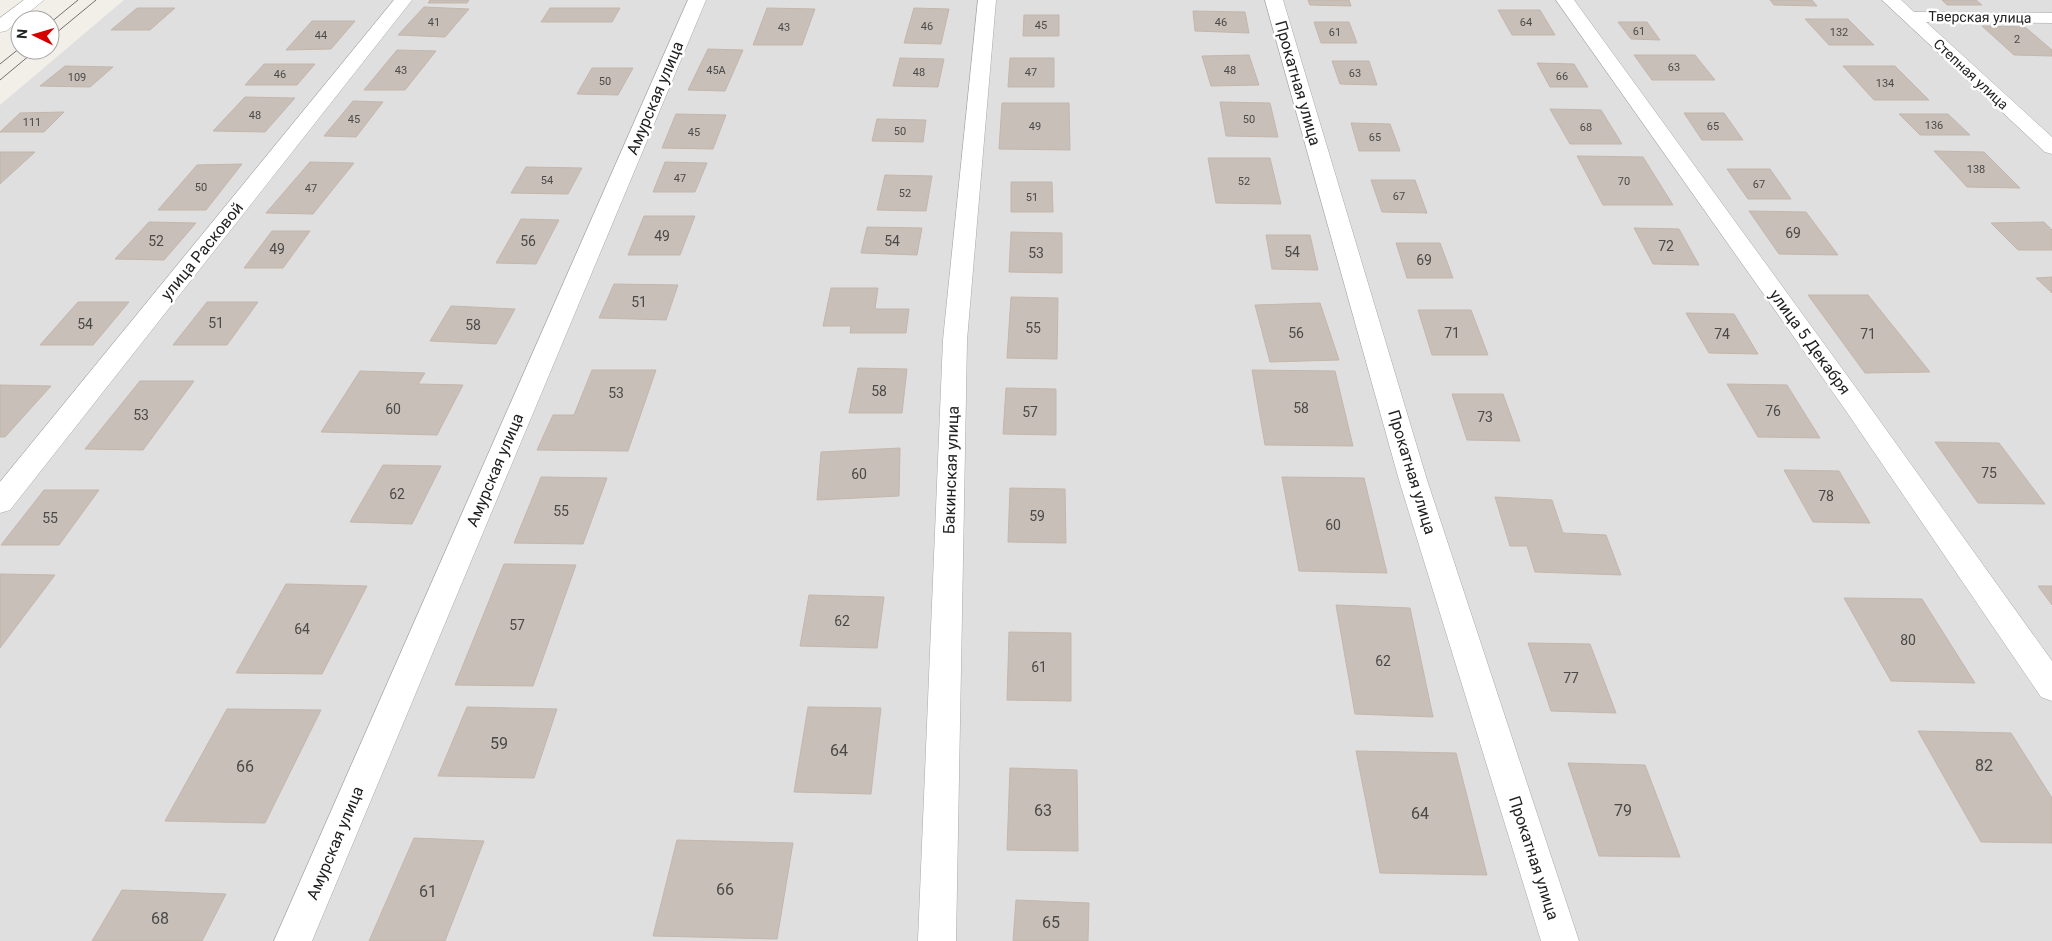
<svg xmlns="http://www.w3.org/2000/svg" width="2052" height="941" font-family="Roboto,sans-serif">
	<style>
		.residential { fill: #e0dfdf }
		.building { fill: #c7bfb8; stroke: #c4b6ab }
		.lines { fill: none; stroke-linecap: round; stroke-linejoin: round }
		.minor-casing { stroke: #a9a9a9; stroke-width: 1 }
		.minor { fill: #fff; fill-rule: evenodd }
		.tram { stroke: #707070; stroke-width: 1 }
		.labels { text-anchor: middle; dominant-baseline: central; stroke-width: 5; stroke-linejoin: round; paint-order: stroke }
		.far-number-label { font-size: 11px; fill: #4b4948 }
		.far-street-label { font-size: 14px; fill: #222; stroke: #fff }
		.number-label { font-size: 14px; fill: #4b4948 }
		.street-label { font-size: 16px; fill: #222; stroke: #fff }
		.near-number-label { font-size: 16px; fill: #4b4948 }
	</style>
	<rect width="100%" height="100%" fill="#f2efe9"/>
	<path class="residential" d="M 124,0 L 2052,0 L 2052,941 L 0,941 L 0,105 Z"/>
	<path class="building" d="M 430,0 L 469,0 L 467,3 L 428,3 Z
		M 1308,0 L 1349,0 L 1351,6 L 1310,5 Z
		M 1770,0 L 1812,0 L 1817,6 L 1774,5 Z
		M 1942,0 L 1976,0 L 1982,5 L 1947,5 Z
		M 424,7 L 469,9 L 445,37 L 398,35 Z
		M 137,8 L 175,8 L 150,30 L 111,30 Z
		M 550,8 L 620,8 L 612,22 L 541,22 Z
		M 767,8 L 815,9 L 802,45 L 753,45 Z
		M 914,8 L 949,9 L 941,44 L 904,43 Z
		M 1498,10 L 1540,10 L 1555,35 L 1512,35 Z
		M 1193,11 L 1245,12 L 1249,33 L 1195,31 Z
		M 1024,15 L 1059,15 L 1059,36 L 1023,36 Z
		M 1805,19 L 1848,19 L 1874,45 L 1829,45 Z
		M 312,21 L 355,21 L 331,49 L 286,50 Z
		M 1314,22 L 1349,22 L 1357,43 L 1321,43 Z
		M 1618,22 L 1647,22 L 1660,40 L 1631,39 Z
		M 1982,26 L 2025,27 L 2052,50 L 2052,56 L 2014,55 Z
		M 708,49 L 743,50 L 725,91 L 688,90 Z
		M 397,50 L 436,51 L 405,90 L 364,90 Z
		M 1249,55 L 1259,85 L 1211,86 L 1202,56 Z
		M 1634,55 L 1695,55 L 1715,80 L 1652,80 Z
		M 900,58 L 944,59 L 938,87 L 893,86 Z
		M 1010,58 L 1054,58 L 1054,87 L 1008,87 Z
		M 1332,61 L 1369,61 L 1377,85 L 1340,84 Z
		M 1537,63 L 1574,64 L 1588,87 L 1550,87 Z
		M 264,64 L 315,64 L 297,85 L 245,85 Z
		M 65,66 L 113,67 L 90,87 L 40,86 Z
		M 1843,66 L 1895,66 L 1929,100 L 1874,100 Z
		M 592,68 L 633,68 L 618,95 L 577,94 Z
		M 245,97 L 295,98 L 265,132 L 213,131 Z
		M 353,101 L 383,102 L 356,137 L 324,136 Z
		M 1220,102 L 1270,103 L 1278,137 L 1226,136 Z
		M 1002,103 L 1069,103 L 1070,150 L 999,149 Z
		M 1550,109 L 1601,110 L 1622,144 L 1570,144 Z
		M 64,112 L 44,132 L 0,132 L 20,113 Z
		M 1684,113 L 1724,113 L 1743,140 L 1702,140 Z
		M 676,114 L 726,115 L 713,149 L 662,148 Z
		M 1899,114 L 1948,114 L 1970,135 L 1920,135 Z
		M 877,119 L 926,120 L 923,142 L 872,141 Z
		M 1351,123 L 1390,124 L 1400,151 L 1359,151 Z
		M 1934,151 L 1984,152 L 2020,188 L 1967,187 Z
		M 0,152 L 35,152 L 0,184 Z
		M 1577,156 L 1643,157 L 1673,205 L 1603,205 Z
		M 1208,158 L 1270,158 L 1281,204 L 1216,203 Z
		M 310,162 L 354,163 L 313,214 L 266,213 Z
		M 665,162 L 707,163 L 695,192 L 653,192 Z
		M 242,164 L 206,210 L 158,210 L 197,165 Z
		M 526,167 L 582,168 L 568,194 L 511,193 Z
		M 1727,169 L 1770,169 L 1791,199 L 1748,199 Z
		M 885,175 L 932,176 L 926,211 L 877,210 Z
		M 1371,180 L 1415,180 L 1427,213 L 1382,212 Z
		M 1011,182 L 1052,182 L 1053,212 L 1011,212 Z
		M 1749,211 L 1806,212 L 1838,255 L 1779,254 Z
		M 644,216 L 695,216 L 680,255 L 628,255 Z
		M 521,219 L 559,220 L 536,264 L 496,263 Z
		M 149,222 L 196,223 L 164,260 L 115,259 Z
		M 2044,222 L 2052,230 L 2052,250 L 2018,250 L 1991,223 Z
		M 867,227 L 922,228 L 917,255 L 861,253 Z
		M 1634,228 L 1679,229 L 1699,265 L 1653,264 Z
		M 272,231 L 310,231 L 283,268 L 244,268 Z
		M 1011,232 L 1062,233 L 1062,273 L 1009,272 Z
		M 1266,235 L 1310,235 L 1318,270 L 1272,269 Z
		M 1396,243 L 1440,243 L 1453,278 L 1407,278 Z
		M 2052,277 L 2052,293 L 2036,278 Z
		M 614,284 L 678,285 L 666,320 L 599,318 Z
		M 831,288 L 878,288 L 875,309 L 909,309 L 906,333 L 850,333 L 851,326 L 823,326 Z
		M 1808,295 L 1868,295 L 1930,372 L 1865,373 Z
		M 1011,297 L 1058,298 L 1057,359 L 1007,358 Z
		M 78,302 L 129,302 L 93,345 L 40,345 Z
		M 207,302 L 258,302 L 227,345 L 173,345 Z
		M 1320,303 L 1339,360 L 1270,362 L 1255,305 Z
		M 451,306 L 515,309 L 496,344 L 430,341 Z
		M 1418,310 L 1471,310 L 1488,355 L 1432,355 Z
		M 1686,313 L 1734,314 L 1758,354 L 1709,353 Z
		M 858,368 L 907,369 L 902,413 L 849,413 Z
		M 592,370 L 656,370 L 628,451 L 537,450 L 553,415 L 574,415 Z
		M 1252,370 L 1335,371 L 1353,446 L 1265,445 Z
		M 360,371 L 425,373 L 418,384 L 463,385 L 437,435 L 321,432 Z
		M 140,381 L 194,381 L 143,450 L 85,449 Z
		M 1727,384 L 1787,385 L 1820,438 L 1758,437 Z
		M 0,385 L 51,386 L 5,437 L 0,437 Z
		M 1006,388 L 1056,389 L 1056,435 L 1003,434 Z
		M 1452,394 L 1503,394 L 1520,441 L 1467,440 Z
		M 1935,442 L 1999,443 L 2045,504 L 1978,503 Z
		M 900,448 L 899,496 L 817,500 L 821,452 Z
		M 383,465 L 441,466 L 412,524 L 350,522 Z
		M 1784,470 L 1839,471 L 1870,523 L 1813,522 Z
		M 541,477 L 607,478 L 583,544 L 514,543 Z
		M 1282,477 L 1364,478 L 1387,573 L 1299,571 Z
		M 1010,488 L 1065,489 L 1066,543 L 1008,542 Z
		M 44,490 L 99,490 L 59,545 L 1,545 Z
		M 1495,497 L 1552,500 L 1563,533 L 1606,535 L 1621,575 L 1535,572 L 1527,546 L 1510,546 Z
		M 504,564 L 576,565 L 533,686 L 455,685 Z
		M 0,574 L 55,575 L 0,648 Z
		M 286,584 L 367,586 L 322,674 L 236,673 Z
		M 2038,586 L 2052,586 L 2052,605 Z
		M 809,595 L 884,597 L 877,648 L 800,646 Z
		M 1844,598 L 1922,599 L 1975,683 L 1891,681 Z
		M 1336,605 L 1410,608 L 1433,717 L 1355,714 Z
		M 1009,632 L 1071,633 L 1071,701 L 1007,700 Z
		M 1528,643 L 1590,644 L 1616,713 L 1551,711 Z
		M 467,707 L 557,709 L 534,778 L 438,776 Z
		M 808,707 L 881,708 L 871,794 L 794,792 Z
		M 227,709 L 321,710 L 265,823 L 165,821 Z
		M 1918,731 L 2011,733 L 2052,798 L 2052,843 L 1981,842 Z
		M 1356,751 L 1456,753 L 1487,875 L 1380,873 Z
		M 1568,763 L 1645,765 L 1680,857 L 1599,856 Z
		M 1010,768 L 1077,770 L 1078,851 L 1007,850 Z
		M 414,838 L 484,841 L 445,941 L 369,941 Z
		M 677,840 L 793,843 L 777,939 L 653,936 Z
		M 122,890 L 226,894 L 202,941 L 92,941 Z
		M 1016,900 L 1089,903 L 1088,941 L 1013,941 Z"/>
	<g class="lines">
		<g class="minor-casing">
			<path id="minor" d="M 24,0 L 44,0 L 6,31 L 0,32 L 0,18 Z
				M 394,0 L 412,0 L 10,510 L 0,513 L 0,482 Z
				M 688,0 L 706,0 L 312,941 L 274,941 Z
				M 978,0 L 996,0 L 967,340 L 956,941 L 918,941 L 943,340 Z
				M 1265,0 L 1283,0 L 1427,480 L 1579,941 L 1541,941 L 1399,480 Z
				M 1556,0 L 1574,0 L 1862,396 L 2052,661 L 2052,701 L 2041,697 L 1844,408 Z
				M 1882,0 L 1901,0 L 1914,12 L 2052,13 L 2052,23 L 1926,22 L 2052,137 L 2052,154 L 2045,152 Z"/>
		</g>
		<use href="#minor" class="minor"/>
		<path class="tram" d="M 50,23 L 78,0
			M 50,38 L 96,0
			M 0,64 L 20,48
			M 0,80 L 36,50"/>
	</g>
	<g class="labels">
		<g class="far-number-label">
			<text x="434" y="22">41</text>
			<text x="1221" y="22">46</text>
			<text x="1526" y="22">64</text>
			<text x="1041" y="25">45</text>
			<text x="927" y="26">46</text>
			<text x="784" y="27">43</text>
			<text x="1639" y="31">61</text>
			<text x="1335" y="32">61</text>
			<text x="1839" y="32">132</text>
			<text x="321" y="35">44</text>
			<text x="2017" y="39">2</text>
			<text x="1674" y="67">63</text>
			<text x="401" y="70">43</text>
			<text x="716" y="70">45А</text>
			<text x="1230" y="70">48</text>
			<text x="919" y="72">48</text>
			<text x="1031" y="72">47</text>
			<text x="1355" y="73">63</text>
			<text x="280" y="74">46</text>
			<text x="1562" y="76">66</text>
			<text x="77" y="77">109</text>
			<text x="605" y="81">50</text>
			<text x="1885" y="83">134</text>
			<text x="255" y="115">48</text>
			<text x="354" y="119">45</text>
			<text x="1249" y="119">50</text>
			<text x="32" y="122">111</text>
			<text x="1934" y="125">136</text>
			<text x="1035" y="126">49</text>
			<text x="1713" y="126">65</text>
			<text x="1586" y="127">68</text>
			<text x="900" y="131">50</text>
			<text x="694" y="132">45</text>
			<text x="1375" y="137">65</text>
			<text x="1976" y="169">138</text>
			<text x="680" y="178">47</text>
			<text x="547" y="180">54</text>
			<text x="1244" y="181">52</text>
			<text x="1624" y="181">70</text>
			<text x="1759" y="184">67</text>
			<text x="201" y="187">50</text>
			<text x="311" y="188">47</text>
			<text x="905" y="193">52</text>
			<text x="1399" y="196">67</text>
			<text x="1032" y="197">51</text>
		</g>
		<g class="far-street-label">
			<text transform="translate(1980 17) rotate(1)">Тверская улица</text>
			<text transform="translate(1971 74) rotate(43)">Степная улица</text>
		</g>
		<g class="number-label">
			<text x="1793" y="233">69</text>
			<text x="662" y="236">49</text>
			<text x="156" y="241">52</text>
			<text x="528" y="241">56</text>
			<text x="892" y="241">54</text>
			<text x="1666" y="246">72</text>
			<text x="277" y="249">49</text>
			<text x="1292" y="252">54</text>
			<text x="1036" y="253">53</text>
			<text x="1424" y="260">69</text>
			<text x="639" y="302">51</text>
			<text x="216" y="323">51</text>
			<text x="85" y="324">54</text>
			<text x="473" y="325">58</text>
			<text x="1033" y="328">55</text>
			<text x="1296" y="333">56</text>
			<text x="1452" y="333">71</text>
			<text x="1722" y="334">74</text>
			<text x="1868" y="334">71</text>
			<text x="879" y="391">58</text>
			<text x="616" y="393">53</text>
			<text x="1301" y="408">58</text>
			<text x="393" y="409">60</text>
			<text x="1773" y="411">76</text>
			<text x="1030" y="412">57</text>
			<text x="141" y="415">53</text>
			<text x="1485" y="417">73</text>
			<text x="1989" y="473">75</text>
			<text x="859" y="474">60</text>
			<text x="397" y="494">62</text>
			<text x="1826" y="496">78</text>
			<text x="561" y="511">55</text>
			<text x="1037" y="516">59</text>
			<text x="50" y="518">55</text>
			<text x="1333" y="525">60</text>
			<text x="842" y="621">62</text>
			<text x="517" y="625">57</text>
			<text x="302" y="629">64</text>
			<text x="1908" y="640">80</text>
			<text x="1383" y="661">62</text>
			<text x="1039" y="667">61</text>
			<text x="1571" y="678">77</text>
		</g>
		<g class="street-label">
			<text transform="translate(1298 83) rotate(74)">Прокатная улица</text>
			<text transform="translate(655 98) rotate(-67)">Амурская улица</text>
			<text transform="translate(202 251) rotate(-51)">улица Расковой</text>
			<text transform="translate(1810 342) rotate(54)">улица 5 Декабря</text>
			<text transform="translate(495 470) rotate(-67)">Амурская улица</text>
			<text transform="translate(951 470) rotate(-88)">Бакинская улица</text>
			<text transform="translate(1412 472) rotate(73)">Прокатная улица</text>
			<text transform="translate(335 843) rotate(-67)">Амурская улица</text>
			<text transform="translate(1534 858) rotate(72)">Прокатная улица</text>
		</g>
		<g class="near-number-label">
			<text x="499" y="743">59</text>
			<text x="839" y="750">64</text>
			<text x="1984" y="765">82</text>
			<text x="245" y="766">66</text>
			<text x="1043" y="810">63</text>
			<text x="1623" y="810">79</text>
			<text x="1420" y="813">64</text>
			<text x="725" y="889">66</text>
			<text x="428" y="891">61</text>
			<text x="160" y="918">68</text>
			<text x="1051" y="922">65</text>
		</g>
	</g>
	<g transform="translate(35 35) rotate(275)"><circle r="24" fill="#ffffff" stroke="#a7a7a7"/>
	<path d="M0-4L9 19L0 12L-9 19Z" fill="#d40000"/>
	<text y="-8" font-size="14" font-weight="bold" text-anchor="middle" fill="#222222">N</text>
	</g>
</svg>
